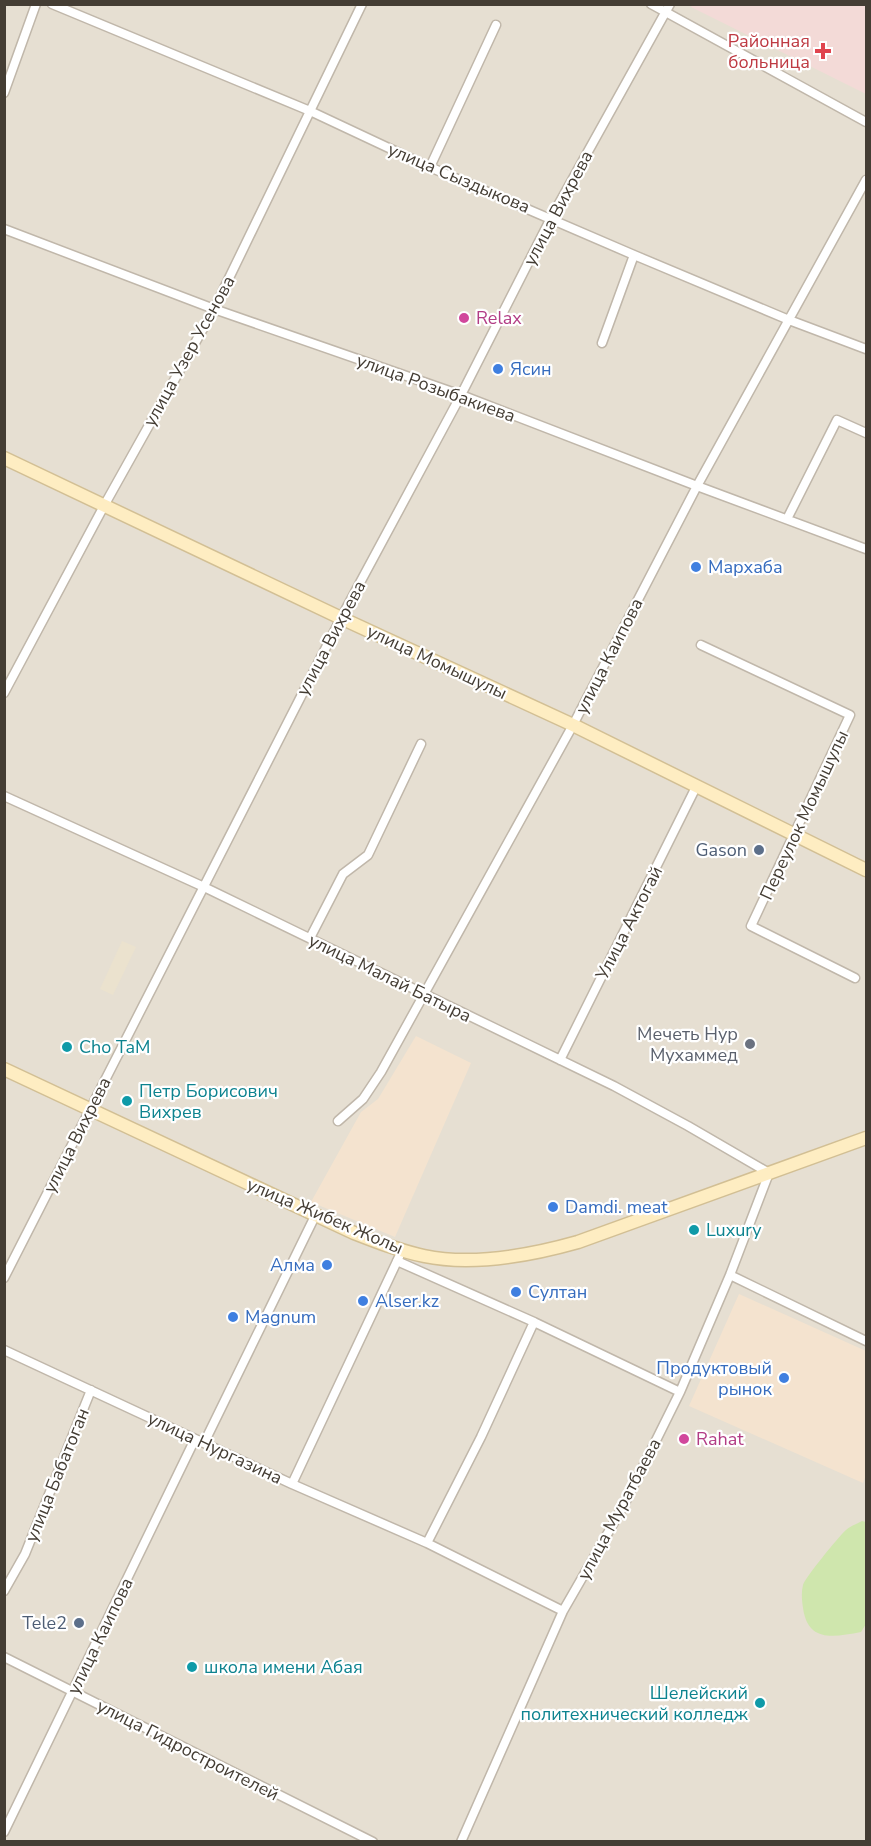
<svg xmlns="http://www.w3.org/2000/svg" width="871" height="1846" font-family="'Nunito Sans',sans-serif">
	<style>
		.residential { fill: #e6dfd2 }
		.commercial { fill: #f4e3cf }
		.education { fill: #ebe2ce }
		.medical { fill: #f3dad7 }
		.green { fill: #cfe6ad }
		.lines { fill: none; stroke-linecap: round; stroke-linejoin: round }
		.street-casing { stroke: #c0b7aa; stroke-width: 11 }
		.secondary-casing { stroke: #d2bf94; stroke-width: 15 }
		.street { stroke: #fff; stroke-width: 8 }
		.secondary { stroke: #feedc2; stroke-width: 12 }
		.health-dot { fill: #e0444e; stroke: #fff; stroke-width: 2 }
		.hotel-dot { fill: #d1479c; stroke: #fff; stroke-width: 2 }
		.shop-dot { fill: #3f7fe0; stroke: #fff; stroke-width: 2 }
		.service-dot { fill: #5c6f8a; stroke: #fff; stroke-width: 2 }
		.worship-dot { fill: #6b7280; stroke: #fff; stroke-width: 2 }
		.culture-dot { fill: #0f9aa8; stroke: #fff; stroke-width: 2 }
		.labels { text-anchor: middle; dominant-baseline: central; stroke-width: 4.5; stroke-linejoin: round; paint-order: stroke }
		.health-label { font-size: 18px; fill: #be3a42; stroke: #fff; text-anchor: end }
		.street-label { font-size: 18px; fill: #443d34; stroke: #fff }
		.hotel-label { font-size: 18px; fill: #b23c85; stroke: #fff; text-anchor: start }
		.shop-label { font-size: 18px; fill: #366cbe; stroke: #fff; text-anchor: start }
		.service-label { font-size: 18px; fill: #4e5e75; stroke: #fff; text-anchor: end }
		.worship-label { font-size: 18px; fill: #5b616d; stroke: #fff; text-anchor: end }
		.culture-label { font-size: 18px; fill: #0d838f; stroke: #fff; text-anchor: start }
	</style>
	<rect width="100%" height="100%" fill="#f2ede4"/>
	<path class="residential" d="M 5,5 L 866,5 L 866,1841 L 5,1841 Z"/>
	<path class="commercial" d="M 416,1036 L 471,1063 L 395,1237 L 311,1202 L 361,1112 L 378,1099 Z
		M 739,1294 L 866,1351 L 866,1475 L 863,1483 L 689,1406 Z"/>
	<path class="education" d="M 122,941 L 136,947 L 113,995 L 100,989 Z"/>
	<path class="medical" d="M 693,4 L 866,5 L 866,94 L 691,7 Z"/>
	<path class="green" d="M 862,1521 L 866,1522 L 866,1624 L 861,1632 C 834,1637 808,1643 803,1608 C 802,1601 801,1593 803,1585 C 805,1578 839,1536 846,1530 C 850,1526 857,1524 862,1521 Z"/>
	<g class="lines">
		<g class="street-casing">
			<path id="street" d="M 52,4 L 310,111 L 425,165 L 634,255 L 789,320 L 866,349
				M 651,4 L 866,122
				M 4,93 L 36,4
				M 430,167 L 496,25
				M 4,229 L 214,309 L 461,395 L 697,486 L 866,549
				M 602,343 L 634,255
				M 787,519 L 837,420 L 866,433
				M 701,645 L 850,715 L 751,926 L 855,978
				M 4,693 L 105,504 L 214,309 L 362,4
				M 4,796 L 204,887 L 614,1086 L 688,1126 L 769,1173 L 730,1275 L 680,1392 L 624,1505 L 563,1611 L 461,1842
				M 310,938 L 343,874 L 368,855 L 421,744
				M 560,1060 L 697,785
				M 338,1121 L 363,1099 L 381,1072 L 573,725 L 697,486 L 866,180
				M 397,1261 L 534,1322 L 680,1392
				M 730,1275 L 866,1341
				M 4,1278 L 341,618 L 461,395 L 551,218 L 670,4
				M 4,1350 L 292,1484 L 427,1543 L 563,1611
				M 204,1443 L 316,1214
				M 292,1484 L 399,1257
				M 427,1543 L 481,1437 L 534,1322
				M 4,1591 L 25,1554 L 91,1390
				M 4,1657 L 373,1842
				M 4,1832 L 195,1439"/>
		</g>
		<g class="secondary-casing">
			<path id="secondary" d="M 4,458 L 341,618 L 573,725 L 866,870
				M 4,1069 L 354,1233 C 377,1242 400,1251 424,1256 C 472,1266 532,1255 578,1242 L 866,1138"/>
		</g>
		<use href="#street" class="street"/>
		<use href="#secondary" class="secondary"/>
	</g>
	<path class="health-dot" d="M820 42h6v6h6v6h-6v6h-6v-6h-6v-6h6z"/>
	<g class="hotel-dot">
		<circle cx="464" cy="318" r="6"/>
		<circle cx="684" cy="1439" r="6"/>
	</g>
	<g class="shop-dot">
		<circle cx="498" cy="369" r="6"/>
		<circle cx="696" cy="567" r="6"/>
		<circle cx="553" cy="1207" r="6"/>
		<circle cx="327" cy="1265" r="6"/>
		<circle cx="516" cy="1292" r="6"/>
		<circle cx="363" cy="1301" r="6"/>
		<circle cx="233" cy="1317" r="6"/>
		<circle cx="784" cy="1378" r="6"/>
	</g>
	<g class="service-dot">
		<circle cx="759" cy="850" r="6"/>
		<circle cx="79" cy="1623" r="6"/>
	</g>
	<circle class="worship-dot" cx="750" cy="1044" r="6"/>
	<g class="culture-dot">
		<circle cx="67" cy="1047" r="6"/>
		<circle cx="127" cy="1101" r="6"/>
		<circle cx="694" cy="1230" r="6"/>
		<circle cx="192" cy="1667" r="6"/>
		<circle cx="760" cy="1703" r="6"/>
	</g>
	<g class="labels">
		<g class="health-label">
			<text x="810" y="41">Районная<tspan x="810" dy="21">больница</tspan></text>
		</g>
		<g class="street-label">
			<text transform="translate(459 178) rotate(23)">улица Сыздыкова</text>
			<text transform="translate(558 208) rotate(-62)">улица Вихрева</text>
			<text transform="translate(189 351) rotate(-61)">улица Узер Усенова</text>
			<text transform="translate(436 388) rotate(20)">улица Розыбакиева</text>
			<text transform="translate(331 638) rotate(-62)">улица Вихрева</text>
			<text transform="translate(609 656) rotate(-63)">улица Каипова</text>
			<text transform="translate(437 662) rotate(25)">улица Момышулы</text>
			<text transform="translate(804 815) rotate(-65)">Переулок Момышулы</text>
			<text transform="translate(629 923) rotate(-63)">Улица Актогай</text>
			<text transform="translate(390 978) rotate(26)">улица Малай Батыра</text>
			<text transform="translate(77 1135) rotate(-63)">улица Вихрева</text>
			<text transform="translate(325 1216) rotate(23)">улица Жибек Жолы</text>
			<text transform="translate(215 1448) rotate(25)">улица Нургазина</text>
			<text transform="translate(57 1475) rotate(-68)">улица Бабатоган</text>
			<text transform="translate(619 1509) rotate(-62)">улица Муратбаева</text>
			<text transform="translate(100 1636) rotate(-64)">улица Каипова</text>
			<text transform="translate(188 1750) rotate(27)">улица Гидростроителей</text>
		</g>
		<g class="hotel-label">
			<text x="476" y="318">Relax</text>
			<text x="696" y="1439">Rahat</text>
		</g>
		<g class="shop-label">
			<text x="510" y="369">Ясин</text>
			<text x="708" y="567">Мархаба</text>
			<text x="565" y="1207">Damdi. meat</text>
			<text x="315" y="1265" text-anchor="end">Алма</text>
			<text x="528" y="1292">Султан</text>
			<text x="375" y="1301">Alser.kz</text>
			<text x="245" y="1317">Magnum</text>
			<text x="772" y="1368" text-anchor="end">Продуктовый<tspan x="772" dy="21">рынок</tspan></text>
		</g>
		<g class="service-label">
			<text x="747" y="850">Gason</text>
			<text x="67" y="1623">Tele2</text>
		</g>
		<g class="worship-label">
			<text x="738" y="1034">Мечеть Нур<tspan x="738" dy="21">Мухаммед</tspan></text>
		</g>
		<g class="culture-label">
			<text x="79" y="1047">Cho TaM</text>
			<text x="139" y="1091">Петр Борисович<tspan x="139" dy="21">Вихрев</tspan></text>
			<text x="706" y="1230">Luxury</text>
			<text x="204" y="1667">школа имени Абая</text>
			<text x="748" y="1693" text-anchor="end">Шелейский<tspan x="748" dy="21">политехнический колледж</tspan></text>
		</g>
	</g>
	<rect width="871" height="1846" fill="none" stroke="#443d34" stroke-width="12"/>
</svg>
